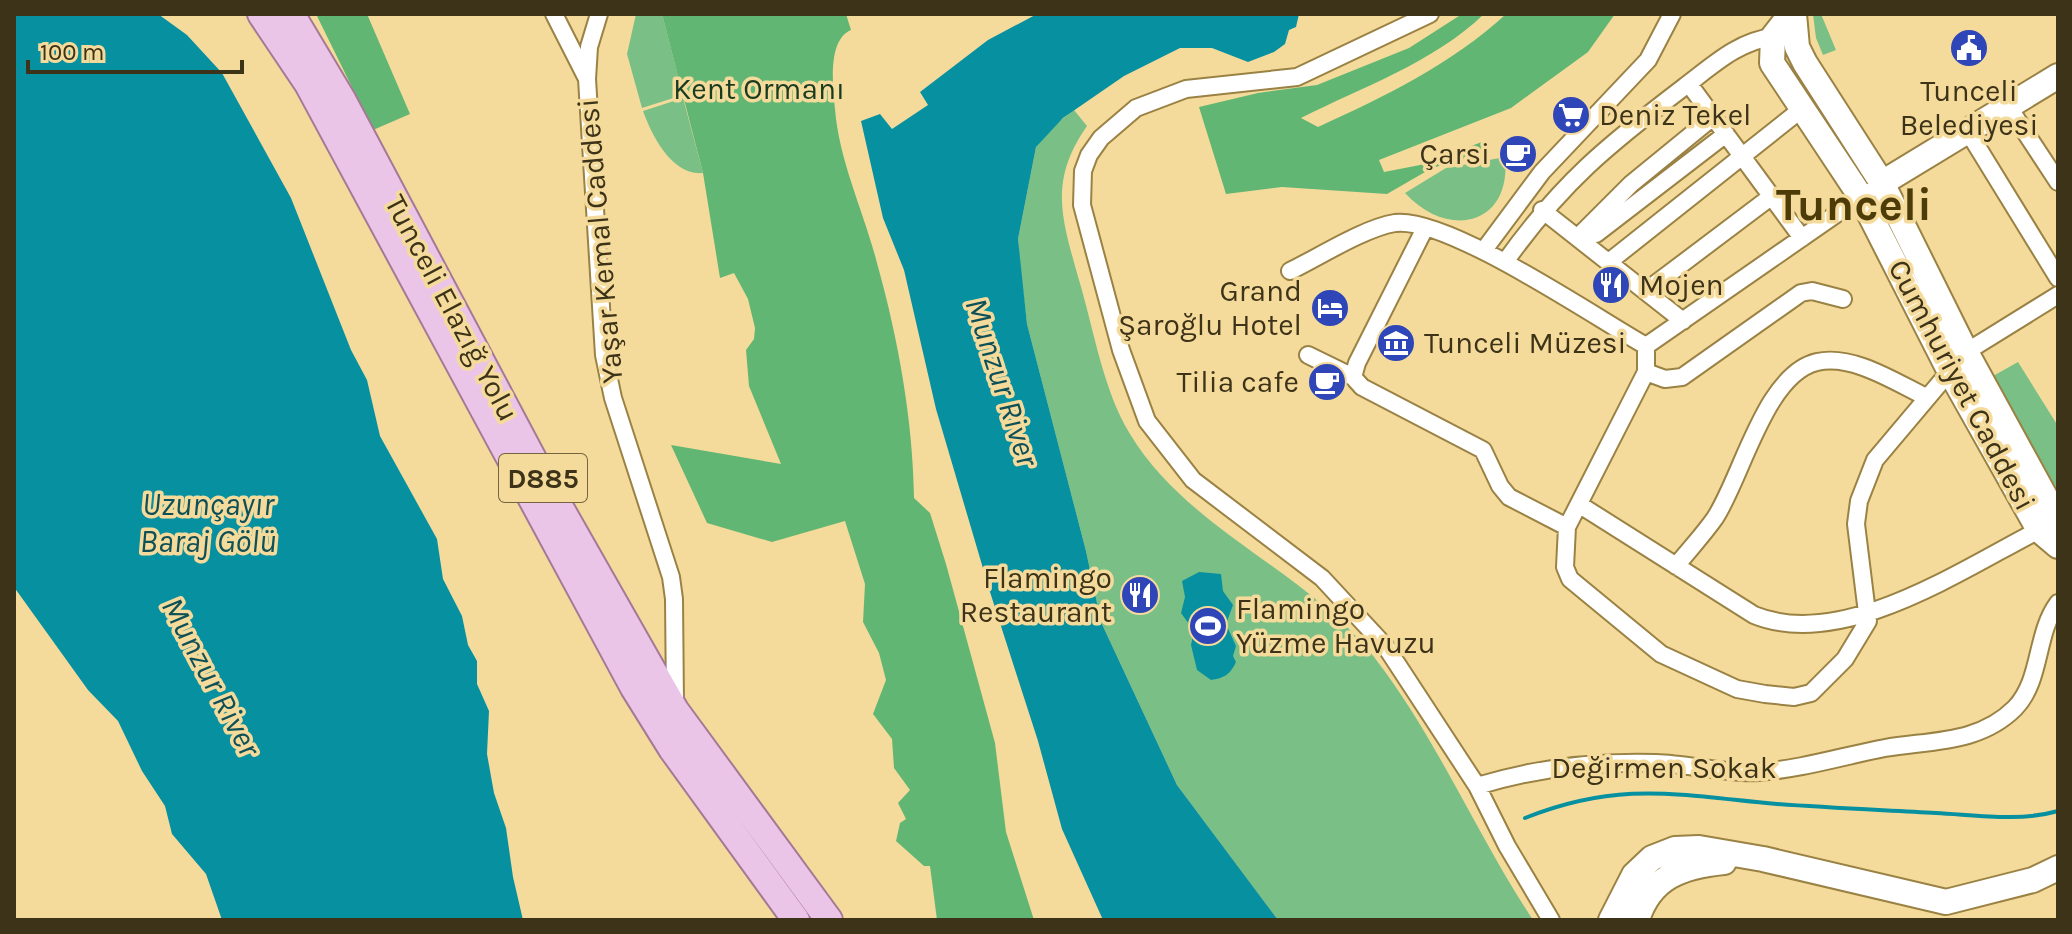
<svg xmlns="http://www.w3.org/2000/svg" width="2072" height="934" font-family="Karla,sans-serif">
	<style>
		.green { fill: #7ac086 }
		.forest { fill: #62b673 }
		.water { fill: #0790a0 }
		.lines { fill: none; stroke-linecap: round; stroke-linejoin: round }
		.stream { stroke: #0790a0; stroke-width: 4 }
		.street-casing { stroke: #9a8244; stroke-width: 20 }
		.secondary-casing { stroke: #9a8244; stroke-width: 28 }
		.primary-casing { stroke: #a57995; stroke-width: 30 }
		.street { stroke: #fff; stroke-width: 16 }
		.secondary { stroke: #fff; stroke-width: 24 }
		.primary { stroke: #ebc5e8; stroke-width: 26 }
		.labels { text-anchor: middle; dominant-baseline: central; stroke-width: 7; stroke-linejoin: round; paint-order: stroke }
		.shield { fill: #f5db9b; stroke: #746540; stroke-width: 2 }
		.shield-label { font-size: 28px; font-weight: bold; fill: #3d3319 }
		.park-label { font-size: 30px; fill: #193b20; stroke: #f5db9b }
		.poi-label { font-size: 30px; fill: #3d3319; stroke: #f5db9b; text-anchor: start }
		.street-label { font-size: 30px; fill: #3d3319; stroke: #f5db9b }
		.water-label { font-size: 32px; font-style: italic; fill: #0e5058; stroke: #f5db9b }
		.town-label { font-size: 46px; font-weight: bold; fill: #4d3c08; stroke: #f5db9b }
	</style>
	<rect width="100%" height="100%" fill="#f5db9b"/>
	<path class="green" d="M 636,14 L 662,14 L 683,95 L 642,108 L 627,54 Z
		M 1813,14 L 1821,14 L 1836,50 L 1823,55 L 1816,38 Z
		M 683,98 L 703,173 C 672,176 652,136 643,111 Z
		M 1074,110 L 1087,126 C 1048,182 1062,219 1079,280 C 1094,330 1103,390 1130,434 C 1189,531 1305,569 1374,657 C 1437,738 1476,834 1533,920 L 1278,920 L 1177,785 L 1101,622 L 1086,551 L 1027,324 L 1020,266 L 1018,239 L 1036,147 L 1048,130 Z
		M 1505,157 C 1512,226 1448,240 1405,193 L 1446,168 Z
		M 2018,362 L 2058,426 L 2058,491 L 1993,376 Z"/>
	<path class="forest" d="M 316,14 L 367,14 L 410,114 L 373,130 Z
		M 662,14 L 846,14 L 851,30 C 827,40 833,87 835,109 C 839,161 864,212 877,263 C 898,338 913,420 914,498 L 930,513 L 946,564 L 995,743 L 1006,832 L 1034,920 L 937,920 L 930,866 L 924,866 L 896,841 L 900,823 L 906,819 L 898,803 L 910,790 L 894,768 L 892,739 L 873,714 L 886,680 L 879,653 L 863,622 L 865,584 L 845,521 L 772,542 L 707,523 L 671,445 L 781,464 L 749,386 L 746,350 L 754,339 L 755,328 L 748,299 L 734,273 L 720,278 L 703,173 Z
		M 1462,14 L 1484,14 C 1433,63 1362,87 1301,118 L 1318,127 C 1384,97 1452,64 1506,14 L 1615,14 L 1588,52 L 1511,108 L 1379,160 L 1384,172 L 1420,165 L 1482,142 L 1485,153 L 1432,168 L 1387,194 L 1282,187 L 1226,194 L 1199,107 L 1258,93 L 1317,85 L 1409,48 Z"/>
	<path class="water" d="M 14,14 L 158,14 L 187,35 L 222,73 L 291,198 L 351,350 L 367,380 L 380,436 L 437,539 L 443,579 L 462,616 L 468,645 L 477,661 L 477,684 L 489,711 L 487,754 L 494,793 L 506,828 L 513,877 L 523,920 L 222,920 L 206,874 L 172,834 L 165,806 L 142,771 L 118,721 L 88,690 L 14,587 Z
		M 1037,14 L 1299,14 L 1296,27 L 1289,30 L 1285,44 L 1274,52 L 1248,62 L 1212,48 L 1180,48 L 1124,76 L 1063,118 L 1036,147 L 1018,239 L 1027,324 L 1086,551 L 1101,622 L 1177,785 L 1278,920 L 1103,920 L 1062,829 L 1038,741 L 990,592 L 936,409 L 904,270 L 883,218 L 861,121 L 880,114 L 892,129 L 928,105 L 920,92 L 988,40 Z
		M 1199,572 L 1221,574 L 1223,591 L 1233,605 L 1226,624 L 1236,646 L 1233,656 L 1236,662 C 1230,675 1224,678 1211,680 L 1197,670 L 1191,645 L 1194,631 L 1181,613 L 1185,597 L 1182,581 Z"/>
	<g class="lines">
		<path class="stream" d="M 1525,818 C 1620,780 1679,795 1777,804 C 1830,808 1883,810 1936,813 C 1976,815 2020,822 2058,811"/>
		<g class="street-casing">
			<path id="street" d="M 554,14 L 586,77
				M 599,14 L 589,47 L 587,79 L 604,355 L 613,398 L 671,577 L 674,599 L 675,704
				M 1430,14 L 1297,77 L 1186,89 L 1136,108 L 1101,138 L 1089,155 L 1083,171 L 1082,205 L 1121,350 L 1147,421 L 1193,480 L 1322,578 L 1386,647 L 1477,786 L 1507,846 L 1551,920
				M 1689,84 L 1802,238
				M 2008,106 L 2058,182
				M 1967,130 L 2058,278
				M 1542,210 L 1683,321
				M 1425,228 L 1357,363 L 1353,377 L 1362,387 L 1483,450 L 1500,486 L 1509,497 L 1567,527
				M 1596,234 L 1726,134
				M 1578,237 L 1631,184 L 1713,117
				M 1484,250 L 1542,172 L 1648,60 L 1672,14
				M 1610,261 L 1803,108
				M 1505,262 C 1562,182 1608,145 1684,87 C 1712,66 1738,41 1773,37
				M 1290,271 C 1319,257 1364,228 1395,223 C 1447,216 1596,318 1646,346
				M 1646,291 L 1772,196
				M 1646,346 L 1646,372 L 1567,527 L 1565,567 L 1570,579 L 1661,654 L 1737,689 L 1765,694 L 1794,697 L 1811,693 L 1845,659 L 1868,621 L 1856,524 L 1859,501 L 1875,460 L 1966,352 L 2058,295
				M 1646,346 L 1868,192
				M 1308,355 L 1353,377
				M 1646,372 L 1665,379 L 1682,377 L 1801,293 L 1812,291 L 1843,299
				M 1580,505 L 1754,615 C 1842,651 1961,570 2039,530
				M 1676,566 C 1689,550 1703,535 1715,518 C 1742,477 1765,374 1817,362 C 1853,354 1895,382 1926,397
				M 1477,786 C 1536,768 1594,761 1656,763 C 1690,764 1725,774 1759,772 C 1802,769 1843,756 1885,748 C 1931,740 1979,744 2015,708 C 2042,680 2035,634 2058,603"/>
		</g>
		<g class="secondary-casing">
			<path id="secondary" d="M 1791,14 L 1773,37 L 1772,63 L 1861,197 L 1949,370 L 2039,530 L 2058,546
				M 1794,14 L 1797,47 L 1805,63 L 1882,183 L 1966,352 L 2058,520
				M 1882,183 L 2058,76
				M 1611,920 L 1634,875 L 1652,858 L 1675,849 L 1699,848 L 1763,859 L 1946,902 L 2033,880 L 2058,868
				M 1637,920 C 1650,877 1682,866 1724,862"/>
		</g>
		<g class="primary-casing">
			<path id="primary" d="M 261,14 L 308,84 L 634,688 L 672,749 L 796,920
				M 291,14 L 343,101 L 542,476 L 675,710 L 829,920"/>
		</g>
		<use href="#street" class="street"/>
		<use href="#secondary" class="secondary"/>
		<use href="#primary" class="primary"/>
	</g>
	<defs>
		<g id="civic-disc" transform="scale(2)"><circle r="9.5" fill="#2e46b7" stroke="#f5db9b"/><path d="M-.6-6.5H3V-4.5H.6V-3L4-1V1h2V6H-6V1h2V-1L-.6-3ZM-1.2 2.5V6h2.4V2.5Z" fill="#fff"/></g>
		<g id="supermarket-disc" transform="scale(2)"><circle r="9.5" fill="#2e46b7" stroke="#f5db9b"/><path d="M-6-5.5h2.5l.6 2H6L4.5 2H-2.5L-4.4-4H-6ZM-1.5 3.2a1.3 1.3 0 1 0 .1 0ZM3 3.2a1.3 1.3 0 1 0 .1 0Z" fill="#fff"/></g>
		<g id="cafe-disc" transform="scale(2)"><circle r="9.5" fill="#2e46b7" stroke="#f5db9b"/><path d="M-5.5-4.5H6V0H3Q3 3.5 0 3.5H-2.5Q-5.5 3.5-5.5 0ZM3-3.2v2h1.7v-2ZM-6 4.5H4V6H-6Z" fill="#fff"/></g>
		<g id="restaurant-disc" transform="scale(2)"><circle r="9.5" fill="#2e46b7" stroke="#f5db9b"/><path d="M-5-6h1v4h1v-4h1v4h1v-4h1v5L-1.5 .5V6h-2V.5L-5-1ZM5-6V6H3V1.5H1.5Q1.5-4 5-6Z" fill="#fff"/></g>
		<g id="hotel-disc" transform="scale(2)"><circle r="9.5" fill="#2e46b7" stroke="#f5db9b"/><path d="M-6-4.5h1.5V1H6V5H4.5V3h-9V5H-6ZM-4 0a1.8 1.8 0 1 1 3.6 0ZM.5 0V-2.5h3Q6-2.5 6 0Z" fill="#fff"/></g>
		<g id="museum-disc" transform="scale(2)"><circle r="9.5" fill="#2e46b7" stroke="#f5db9b"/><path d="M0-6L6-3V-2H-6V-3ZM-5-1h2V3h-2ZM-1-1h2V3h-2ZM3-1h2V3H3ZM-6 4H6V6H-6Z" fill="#fff"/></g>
		<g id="stadium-disc" transform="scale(2)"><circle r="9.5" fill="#2e46b7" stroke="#f5db9b"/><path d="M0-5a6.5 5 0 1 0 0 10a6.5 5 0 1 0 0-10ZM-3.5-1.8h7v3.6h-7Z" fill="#fff"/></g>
	</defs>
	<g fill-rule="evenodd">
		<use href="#civic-disc" x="1969" y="48"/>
		<use href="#supermarket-disc" x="1571" y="115"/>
		<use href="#cafe-disc" x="1518" y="154"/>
		<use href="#restaurant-disc" x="1611" y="285"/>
		<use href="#hotel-disc" x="1330" y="308"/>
		<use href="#museum-disc" x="1396" y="343"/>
		<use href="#cafe-disc" x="1327" y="382"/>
		<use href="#restaurant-disc" x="1140" y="595"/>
		<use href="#stadium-disc" x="1208" y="626"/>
	</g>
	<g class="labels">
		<rect class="shield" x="499" y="454" width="88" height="48" rx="6"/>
		<g class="shield-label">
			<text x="543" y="478">D885</text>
		</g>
		<g class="park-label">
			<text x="759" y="89">Kent Ormanı</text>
		</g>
		<g class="poi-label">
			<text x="1969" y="91" text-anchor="middle">Tunceli<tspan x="1969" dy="34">Belediyesi</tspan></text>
			<text x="1599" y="115">Deniz Tekel</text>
			<text x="1490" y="154" text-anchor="end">Çarsi</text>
			<text x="1639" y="285">Mojen</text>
			<text x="1302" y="291" text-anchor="end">Grand<tspan x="1302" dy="34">Şaroğlu Hotel</tspan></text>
			<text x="1424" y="343">Tunceli Müzesi</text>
			<text x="1299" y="382" text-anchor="end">Tilia cafe</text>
			<text x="1112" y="578" text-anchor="end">Flamingo<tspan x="1112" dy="34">Restaurant</tspan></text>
			<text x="1236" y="609">Flamingo<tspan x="1236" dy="34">Yüzme Havuzu</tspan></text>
		</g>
		<g class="street-label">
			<text transform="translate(600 241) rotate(-95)">Yaşar Kemal Caddesi</text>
			<text transform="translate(452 308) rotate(62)">Tunceli Elazığ Yolu</text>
			<text transform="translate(1962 385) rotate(62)">Cumhuriyet Caddesi</text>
			<text x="1664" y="768">Değirmen Sokak</text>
		</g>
		<g class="water-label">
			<text transform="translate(1002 382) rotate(72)">Munzur River</text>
			<text x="208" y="504">Uzunçayır<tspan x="208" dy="37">Baraj Gölü</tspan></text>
			<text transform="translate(211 677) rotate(62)">Munzur River</text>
		</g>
		<g class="town-label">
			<text x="1854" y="205">Tunceli</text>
		</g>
	</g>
	<rect width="2072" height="934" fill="none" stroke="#3d3319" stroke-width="32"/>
	<path d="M28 60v12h214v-12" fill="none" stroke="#3d3319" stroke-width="4"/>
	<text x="40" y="60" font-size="24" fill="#3d3319" stroke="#f5db9b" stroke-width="6" paint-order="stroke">100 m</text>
</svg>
